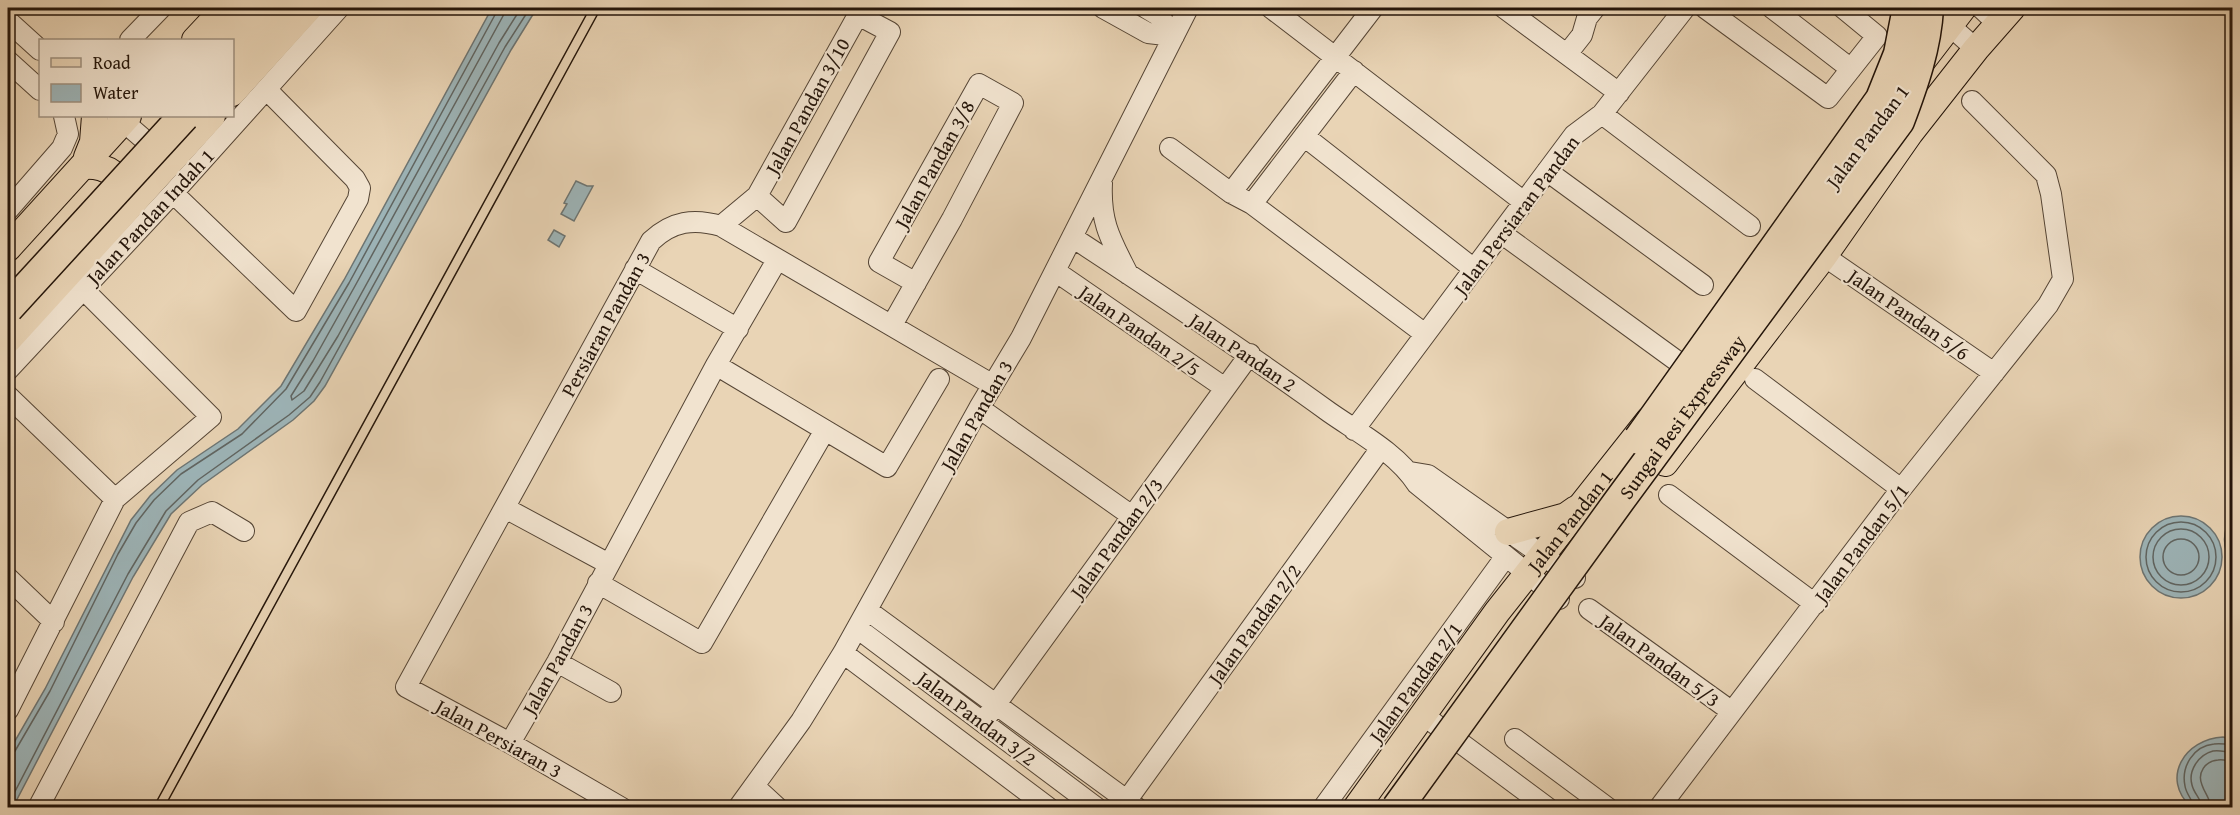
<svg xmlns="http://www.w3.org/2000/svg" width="2240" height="815" font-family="'Gentium Book Plus',serif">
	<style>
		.water { fill: #9db5b9; stroke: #6d7573; stroke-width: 1.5 }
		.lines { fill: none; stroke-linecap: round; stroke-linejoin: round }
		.shore { stroke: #606562; stroke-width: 1.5 }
		.minor-casing { stroke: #554535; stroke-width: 22 }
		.major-casing { stroke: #24150a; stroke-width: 28 }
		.highway-casing { stroke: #24150a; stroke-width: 33 }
		.minor { stroke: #f1e3cf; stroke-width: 20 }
		.major { stroke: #e9d4b5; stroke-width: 26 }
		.highway { stroke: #e9d4b5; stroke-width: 30 }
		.tram { stroke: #24150a; stroke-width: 1.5 }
		.highway-bridge-casing { stroke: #24150a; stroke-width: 33; stroke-linecap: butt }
		.highway-bridge { stroke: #e9d4b5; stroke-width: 30 }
		.labels { text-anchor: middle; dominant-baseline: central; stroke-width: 4.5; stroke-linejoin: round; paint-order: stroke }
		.street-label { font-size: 20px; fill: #24150a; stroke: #f1e3cf }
	</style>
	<rect width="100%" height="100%" fill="#e9d4b5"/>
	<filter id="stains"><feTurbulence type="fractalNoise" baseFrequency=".00333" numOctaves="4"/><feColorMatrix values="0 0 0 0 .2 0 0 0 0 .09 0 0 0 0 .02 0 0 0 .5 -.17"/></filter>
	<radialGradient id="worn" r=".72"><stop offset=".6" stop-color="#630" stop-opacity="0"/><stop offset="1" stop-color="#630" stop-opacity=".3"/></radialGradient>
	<path class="water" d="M 492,8 L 537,8 L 511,50 L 325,386 L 314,401 L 293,420 L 202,485 L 171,514 L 133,577 L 13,807 L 8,807 L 8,753 L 45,689 L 131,520 L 150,496 L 177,470 L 238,429 L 281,386 L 344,280 Z
		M 576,181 L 587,186 L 593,186 L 574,221 L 561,214 L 567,204 L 564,203 Z
		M 554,230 L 565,236 L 559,247 L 548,240 Z
		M 2232,514 L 2232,565 C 2222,547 2222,532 2232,514 Z
		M2140 557a41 41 0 1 1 82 0a41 41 0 1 1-82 0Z
		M 2223,737 L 2232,739 L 2232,807 L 2191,807 C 2160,778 2185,739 2223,737 Z"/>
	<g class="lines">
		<path class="shore" d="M 505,8 L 503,16 L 355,286 L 313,361 L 291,396 L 292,400 L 304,391 L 338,336 L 499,43 L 521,8
			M2146 557a35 35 0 1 1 70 0a35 35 0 1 1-70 0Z
			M2153 557a28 28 0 1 1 56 0a28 28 0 1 1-56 0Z
			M2163 557a18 18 0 1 1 36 0a18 18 0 1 1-36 0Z
			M 8,755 L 15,751 L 50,691 L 118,554 L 136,523 L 154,500 L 181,474 L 242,434 L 286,389 L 349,283 L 496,13 L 497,8
			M 8,808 L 9,803 L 128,574 L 166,511 L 198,480 L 289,415 L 310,397 L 320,382 L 505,47 L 530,8
			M 2194,808 C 2193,800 2186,794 2185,786 C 2181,767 2193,746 2214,744 C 2220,743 2226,744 2232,745
			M 2202,808 C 2201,798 2194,794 2192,785 C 2188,771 2198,755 2213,751 C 2220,750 2226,752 2232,752
			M 2211,808 C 2210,798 2205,794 2202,785 C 2197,773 2205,761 2218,760 C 2223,759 2228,761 2232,761"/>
		<g class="minor-casing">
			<path id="minor" d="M 1103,8 L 1148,33 L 1174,36
				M 1146,8 L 1159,16 L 1174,36
				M 1271,8 L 1524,202
				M 1504,8 L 1619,93
				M 1705,8 L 1828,98 L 1877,36 L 1843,8
				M 1772,8 L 1851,69
				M 1981,8 L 1998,24
				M 858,15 L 890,32 L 786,222 L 757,196 Z
				M 1940,17 L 1976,49
				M 8,21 L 40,50
				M 130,40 L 161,8
				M 1567,54 L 1582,35 L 1587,18 L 1595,8
				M 8,61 L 40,90
				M 1602,114 L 1750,226
				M 117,116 L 162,155
				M 1304,136 L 1474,269
				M 1170,148 L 1231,193 L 1252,204 L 1425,334
				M 1547,171 L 1703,285
				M 1102,183 C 1100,223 1111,240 1128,274
				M 173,193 L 296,311 L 358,199 L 360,188 L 355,179 L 266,89
				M 1231,193 L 1373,8
				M 1252,204 L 1354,71
				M 8,210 L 62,148 L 68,134 L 64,116
				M 721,226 L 757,196
				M 1501,233 L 1688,369
				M 1072,237 C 1159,294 1245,351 1329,412 C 1359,433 1397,453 1417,484 L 1559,599
				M 1824,256 L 1994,373
				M 635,269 L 738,329
				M 1055,271 L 1225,388
				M 892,325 L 952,219 L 1013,103 L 979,84 L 879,262 L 916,283
				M 716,365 L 887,467 L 939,379
				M 8,370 L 173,193 L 339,8
				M 1755,379 L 1901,489
				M 8,396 L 115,499
				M 979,408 L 1132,516
				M 1354,430 L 1574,135 L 1602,114 L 1685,8
				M 1410,472 L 1428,475 L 1575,578
				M 1669,495 L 1815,604
				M 505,508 L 609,564
				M 8,578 L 54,622
				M 598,583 L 702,643 L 825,430
				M 1589,609 L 1731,711
				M 867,610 L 1136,807
				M 857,628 L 1097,808
				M 843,653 L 1049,808
				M 557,662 L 611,692
				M 8,710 L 115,499 L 211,417 L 83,289
				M 1423,715 L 1548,808
				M 983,722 L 1250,354
				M 1515,739 L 1608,808
				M 510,743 L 557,662 L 716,365 L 777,260
				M 754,786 L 778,808
				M 1127,800 L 1381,448
				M 38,808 L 189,522 L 212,512 L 244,531
				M 622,808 L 510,743 L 406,687 L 651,241 C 672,221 694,218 721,226 L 993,385
				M 738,808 L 801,721 L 843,653 L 979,408 L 1021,338 L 1188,8
				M 1323,808 L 1506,556
				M 1659,808 L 1898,493 L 2048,305 L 2063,279 L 2051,194 L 2046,175 L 1972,101"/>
		</g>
		<g class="major-casing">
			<g id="major">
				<path d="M 195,40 L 225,8"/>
				<path d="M 1920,64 L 1963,8"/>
				<path d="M 232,93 L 309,8"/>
				<path d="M 87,157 L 93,142 L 95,116"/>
				<path d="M 83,166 C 107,164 125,177 129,202"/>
				<path d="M 8,248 L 128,116"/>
				<path d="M 8,340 L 212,116"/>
				<path d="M 1665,463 L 1824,256 L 1910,133 L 1976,49 L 2012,8"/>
				<path d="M 1508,532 L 1566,516 L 1576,509"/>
				<path id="s1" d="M 1356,808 L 1497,612 L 1649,420"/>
			</g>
		</g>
		<g class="highway-casing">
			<path id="highway" d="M 223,40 L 253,8
				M 232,62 L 282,8"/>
		</g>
		<use href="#minor" class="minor"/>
		<use href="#major" class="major"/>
		<use href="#highway" class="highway"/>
		<path class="tram" d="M 153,808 L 590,8
			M 164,808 L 601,8"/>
		<g class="highway-bridge-casing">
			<g id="highway-bridge">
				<path d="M 8,308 L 184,116"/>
				<path d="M 1639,439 L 1881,99 L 1899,54 L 1908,8"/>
				<path id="s2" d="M 1397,808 L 1619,501 L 1899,121 C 1913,84 1926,47 1928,8"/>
			</g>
		</g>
		<use href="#highway-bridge" class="highway-bridge"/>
	</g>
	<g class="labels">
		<g class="street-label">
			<text transform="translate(807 106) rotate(-61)">Jalan Pandan 3/10</text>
			<text transform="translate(1867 136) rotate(-53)">Jalan Pandan 1</text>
			<text transform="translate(934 164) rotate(-61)">Jalan Pandan 3/8</text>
			<text transform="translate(1516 215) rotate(-53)">Jalan Persiaran Pandan</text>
			<text transform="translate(150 216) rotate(-47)">Jalan Pandan Indah 1</text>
			<text transform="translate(1909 314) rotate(35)">Jalan Pandan 5/6</text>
			<text transform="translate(605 324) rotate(-61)">Persiaran Pandan 3</text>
			<text transform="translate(1140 330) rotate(35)">Jalan Pandan 2/5</text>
			<text transform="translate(1243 352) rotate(34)">Jalan Pandan 2</text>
			<text transform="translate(976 415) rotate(-60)">Jalan Pandan 3</text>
			<text stroke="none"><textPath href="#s2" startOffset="484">Sungai Besi Expressway</textPath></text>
			<text stroke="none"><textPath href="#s1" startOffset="358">Jalan Pandan 1</textPath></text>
			<text transform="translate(1116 538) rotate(-54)">Jalan Pandan 2/3</text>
			<text transform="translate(1861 543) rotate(-53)">Jalan Pandan 5/1</text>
			<text transform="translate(1254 624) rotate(-54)">Jalan Pandan 2/2</text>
			<text transform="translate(557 659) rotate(-61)">Jalan Pandan 3</text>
			<text transform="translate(1660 660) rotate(36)">Jalan Pandan 5/3</text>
			<text transform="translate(1415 682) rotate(-54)">Jalan Pandan 2/1</text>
			<text transform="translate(977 718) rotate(37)">Jalan Pandan 3/2</text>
			<text transform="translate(499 738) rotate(29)">Jalan Persiaran 3</text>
		</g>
	</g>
	<rect width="2240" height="815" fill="none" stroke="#e9d4b5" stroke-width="30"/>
	<rect x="9" y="9" width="2222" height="797" fill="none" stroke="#24150a" stroke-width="3"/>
	<rect x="15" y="15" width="2210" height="785" fill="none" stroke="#24150a" stroke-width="1.5"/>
	<rect x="39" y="39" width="195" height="78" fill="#f1e3cf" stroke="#9f9180" stroke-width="1.5"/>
	<rect x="51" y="58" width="30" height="9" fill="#e9d4b5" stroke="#9f9180" stroke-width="1.5"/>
	<text x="93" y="69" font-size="18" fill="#24150a">Road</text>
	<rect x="51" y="84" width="30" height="18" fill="#9db5b9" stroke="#9f9180" stroke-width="1.5"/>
	<text x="93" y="99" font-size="18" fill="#24150a">Water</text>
	<rect width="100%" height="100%" filter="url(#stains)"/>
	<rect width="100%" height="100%" fill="url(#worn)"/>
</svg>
